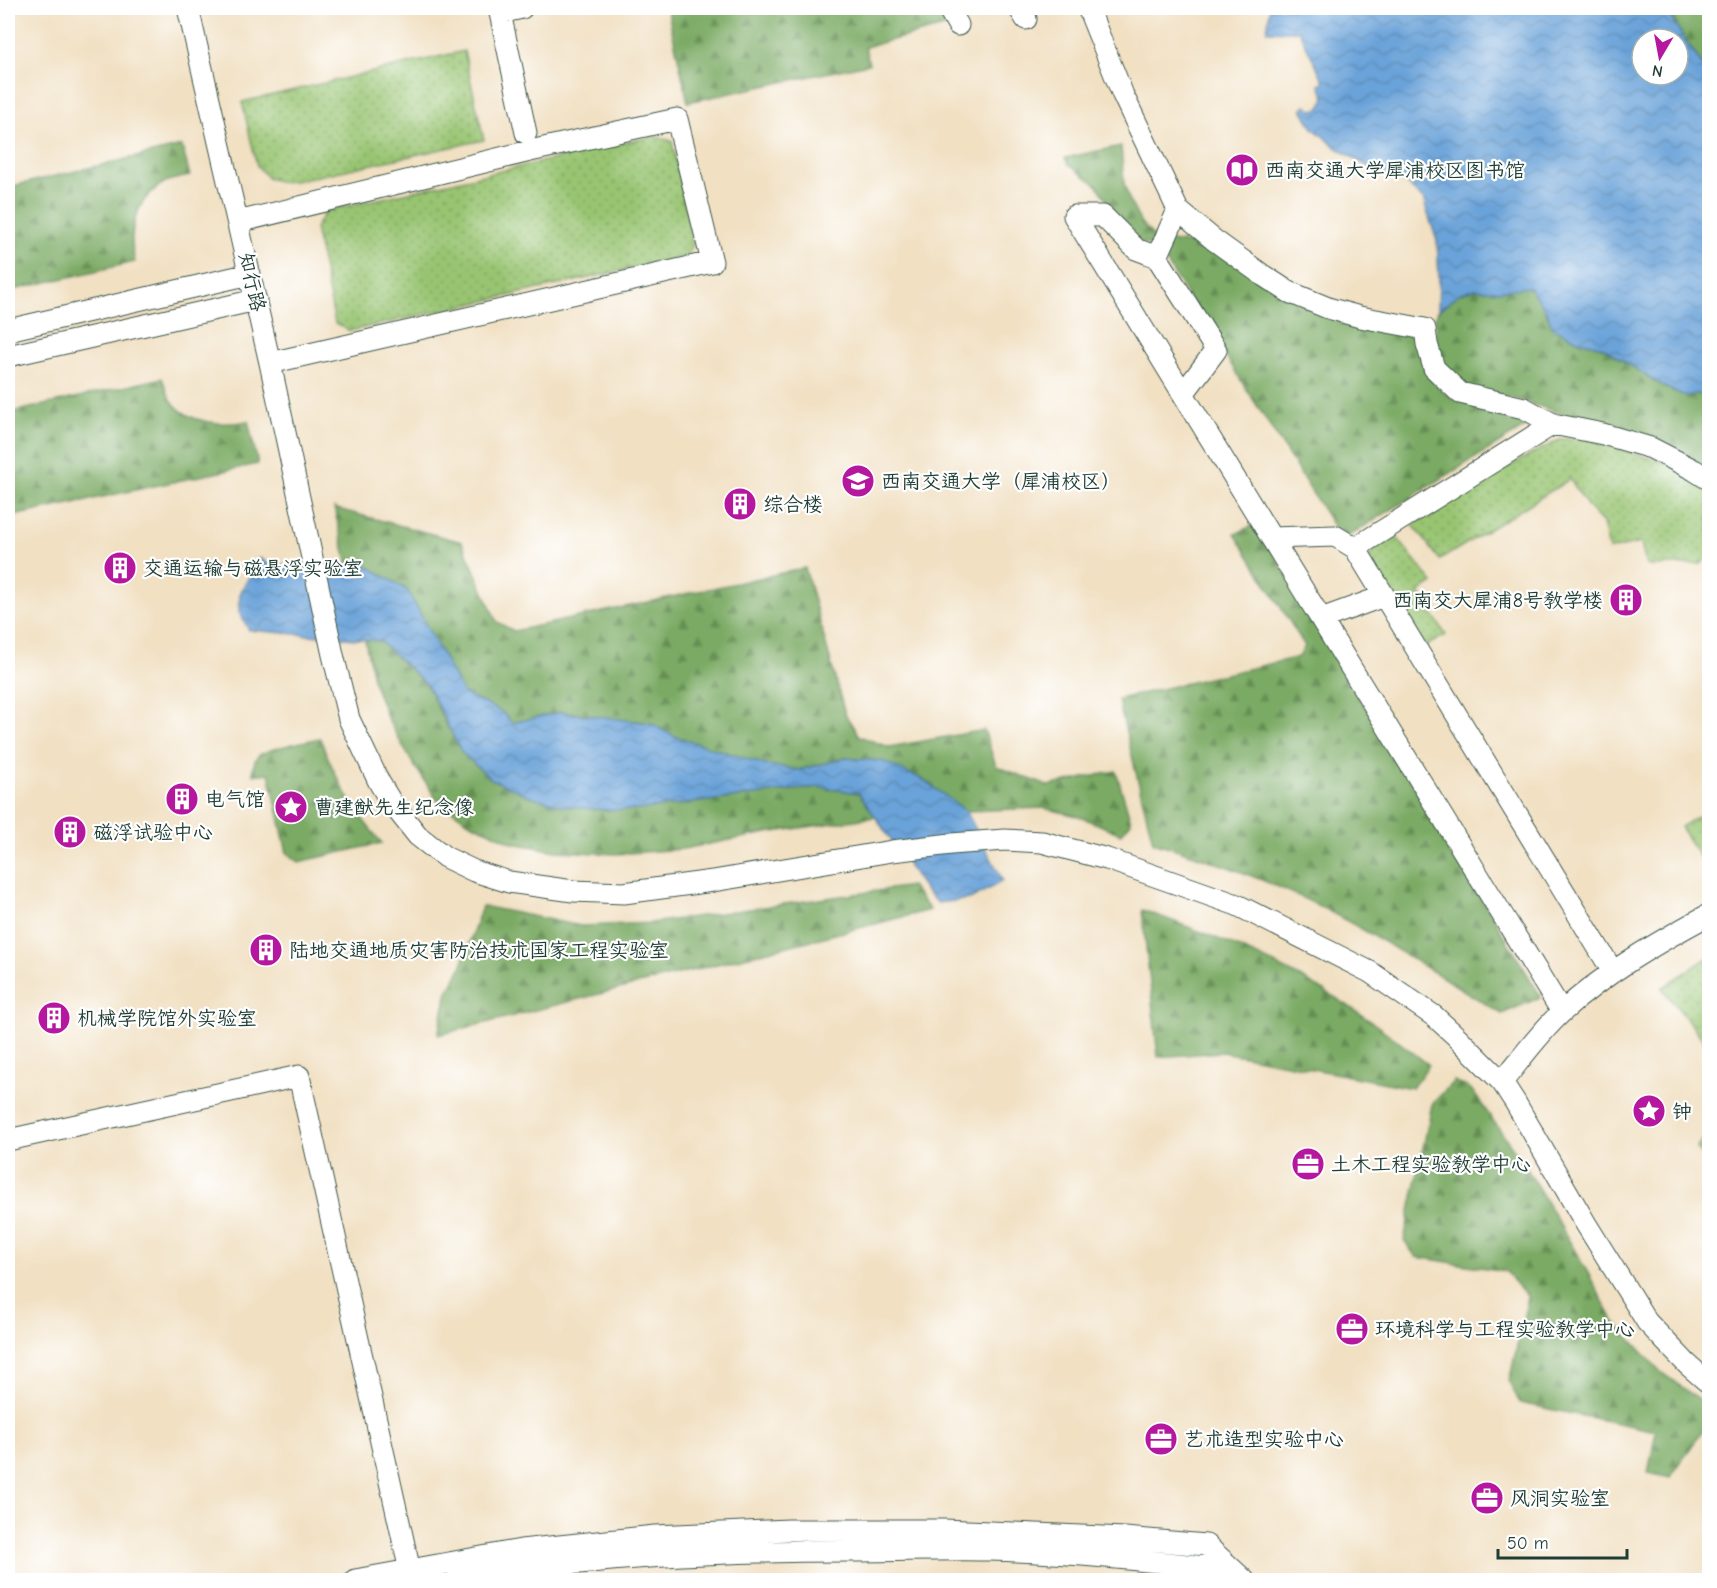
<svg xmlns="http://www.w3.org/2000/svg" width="1717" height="1588" font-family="'Comic Neue','LXGW WenKai TC',sans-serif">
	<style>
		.grass { fill: url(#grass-dots); stroke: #5c8153; stroke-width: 1.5 }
		.forest { fill: url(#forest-firs); stroke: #4c744c; stroke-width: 1.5 }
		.water { fill: url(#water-waves); stroke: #447086; stroke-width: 1.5; fill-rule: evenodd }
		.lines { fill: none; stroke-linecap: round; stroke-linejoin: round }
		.minor-casing { stroke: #3e5549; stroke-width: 23 }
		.minor { stroke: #fff; stroke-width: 21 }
		.labels { text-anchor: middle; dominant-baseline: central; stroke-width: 4.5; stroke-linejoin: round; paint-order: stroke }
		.poi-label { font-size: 20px; fill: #1f3d34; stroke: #fff; text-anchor: start }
		.street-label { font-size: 20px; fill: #1f3d34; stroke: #fff }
	</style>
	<defs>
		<pattern id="grass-dots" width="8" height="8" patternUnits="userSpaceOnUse" patternTransform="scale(1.5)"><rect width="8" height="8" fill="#99c572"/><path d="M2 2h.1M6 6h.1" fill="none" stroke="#7ca15e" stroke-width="1.8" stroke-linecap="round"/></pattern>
		<pattern id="forest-firs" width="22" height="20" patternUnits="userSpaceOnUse" patternTransform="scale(1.5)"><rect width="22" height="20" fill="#7aaa64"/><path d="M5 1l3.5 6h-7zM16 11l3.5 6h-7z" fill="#638c53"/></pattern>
		<pattern id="water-waves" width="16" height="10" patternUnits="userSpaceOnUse" patternTransform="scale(1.5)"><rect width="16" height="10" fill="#6aa3d9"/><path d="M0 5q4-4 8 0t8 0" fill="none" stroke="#5786b1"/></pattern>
	</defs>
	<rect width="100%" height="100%" fill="#fff"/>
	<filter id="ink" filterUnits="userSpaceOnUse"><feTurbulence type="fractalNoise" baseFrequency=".0167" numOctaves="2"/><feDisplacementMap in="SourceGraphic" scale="12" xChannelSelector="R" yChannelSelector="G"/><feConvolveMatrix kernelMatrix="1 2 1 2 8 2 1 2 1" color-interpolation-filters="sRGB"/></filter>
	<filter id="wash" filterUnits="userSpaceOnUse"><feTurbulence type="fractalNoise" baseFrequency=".008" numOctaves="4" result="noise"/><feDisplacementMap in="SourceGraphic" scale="24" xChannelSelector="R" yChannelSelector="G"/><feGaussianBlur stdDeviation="1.35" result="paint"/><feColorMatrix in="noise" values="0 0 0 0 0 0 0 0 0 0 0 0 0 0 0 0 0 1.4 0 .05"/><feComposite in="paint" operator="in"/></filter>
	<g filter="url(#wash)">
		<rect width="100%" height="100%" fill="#f1e0c2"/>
		<path class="grass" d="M 464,51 L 484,140 L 295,181 L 280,182 L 268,178 L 257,166 L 242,102 Z
			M 654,136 L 672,141 L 693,245 L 687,256 L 350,331 L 335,323 L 315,228 L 326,211 Z
			M 1581,437 L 1669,464 L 1709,492 L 1709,557 L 1700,564 L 1651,566 L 1646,565 L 1641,543 L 1609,550 L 1603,523 L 1588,507 L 1570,479 L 1440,560 L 1413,525 L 1518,461 L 1561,439 Z
			M 1394,534 L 1433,583 L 1419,593 L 1446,635 L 1426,646 L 1369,558 L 1374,548 Z
			M 1709,809 L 1709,871 L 1680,827 Z
			M 1709,957 L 1709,1047 L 1662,988 Z
			M 1709,1124 L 1709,1166 L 1697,1148 L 1707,1133 Z"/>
		<path class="forest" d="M 667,8 L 941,8 L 952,25 L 865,47 L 869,64 L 688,102 Z
			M 1664,8 L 1708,8 L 1710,10 L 1709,75 Z
			M 182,146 L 190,176 C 181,178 170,179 162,184 C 135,201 127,232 135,262 L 8,291 L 8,187 Z
			M 1121,146 L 1124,183 L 1130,202 L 1141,223 L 1156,239 L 1214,247 L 1414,337 C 1420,349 1422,364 1429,376 C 1454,416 1499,401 1532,423 L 1342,540 L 1158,249 L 1133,239 L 1124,229 L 1098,186 L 1068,164 L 1065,158 Z
			M 1513,287 L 1529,287 C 1540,297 1547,313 1552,327 L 1580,341 L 1602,347 L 1666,388 L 1687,397 L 1694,394 L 1709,394 L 1709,475 L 1596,426 L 1557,412 L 1523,401 L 1472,389 L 1450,372 L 1442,359 L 1436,341 L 1435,317 L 1438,311 L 1460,293 L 1476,289 L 1497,291 Z
			M 162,378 C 165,385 167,394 172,401 C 188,424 223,426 248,421 L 258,464 L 8,517 L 8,413 Z
			M 334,508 L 462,542 L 497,622 L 514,631 L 805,568 L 845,714 L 859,736 L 889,747 L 984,730 L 996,766 L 1048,786 L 1116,771 L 1131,822 L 1121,834 L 1081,817 L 1044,808 L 966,811 L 922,779 L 846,758 L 799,770 L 766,765 L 674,736 L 650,723 L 561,712 L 512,723 L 502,712 L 463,693 L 407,590 L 366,565 L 348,565 Z
			M 1256,524 L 1541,997 L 1502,1014 C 1447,981 1393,945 1336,915 C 1279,884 1216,861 1153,842 L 1118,699 L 1299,657 L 1305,646 L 1235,534 Z
			M 365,640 L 380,641 L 427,685 L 447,727 L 527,795 L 564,806 L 607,810 L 817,787 L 859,793 L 876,817 L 773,832 L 683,849 L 617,854 L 555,851 L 513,843 L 469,822 L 438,801 L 412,762 L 388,720 L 374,684 Z
			M 320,738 C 335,777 353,811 382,843 L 299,862 L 287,853 L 269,773 L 253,775 C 253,768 253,762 258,756 C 267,748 307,741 320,738 Z
			M 911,886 L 930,910 L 438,1035 L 447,992 L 460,970 L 482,906 L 581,926 L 651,923 Z
			M 1142,910 C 1204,932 1265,956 1321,989 C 1359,1011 1395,1039 1429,1065 L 1412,1088 L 1223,1052 L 1158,1057 Z
			M 1454,1081 L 1471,1089 L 1526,1167 L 1588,1273 L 1613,1320 L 1661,1372 L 1709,1407 L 1709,1421 L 1670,1478 L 1648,1473 L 1656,1431 L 1520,1403 L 1509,1382 L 1528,1297 L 1505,1271 L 1416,1257 L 1404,1240 L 1432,1104 Z"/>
		<path class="water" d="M 1270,8 L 1664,8 L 1709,75 L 1709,394 L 1694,394 L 1688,397 L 1666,388 L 1602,347 L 1580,341 L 1552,327 L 1547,312 L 1529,287 L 1497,291 L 1476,289 L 1460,293 L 1438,311 L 1439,278 L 1437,241 L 1423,199 L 1405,182 L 1370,168 L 1337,148 L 1313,128 L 1302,109 L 1306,105 L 1313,110 L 1320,108 L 1325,97 L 1319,84 L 1324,82 L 1299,31 L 1267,31 ZM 1642,39 L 1678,39 L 1678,75 L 1642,75 Z
			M 260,558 L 270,565 L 366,565 L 407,590 L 463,693 L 502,712 L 512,723 L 561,712 L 650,723 L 674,736 L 766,765 L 799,770 L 846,758 L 882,761 L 922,779 L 966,811 L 1003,881 L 970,899 L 938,903 L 927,893 L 859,793 L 817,787 L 638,810 L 607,810 L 564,806 L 527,795 L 491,779 L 462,753 L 427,685 L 380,641 L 249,630 L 239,612 L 240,593 Z"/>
	</g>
	<g filter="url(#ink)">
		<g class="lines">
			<g class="minor-casing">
				<path id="minor" d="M 188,8 L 270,363 L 333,655 L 349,719 L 379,782 L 391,802 L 418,836 L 445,857 L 474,871 L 509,882 L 573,891 L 624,893 L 713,881 L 892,851 L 951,844 L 1005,840 L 1042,842 L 1107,859 L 1237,905 L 1370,972 L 1434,1016 L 1456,1036 L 1502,1082 L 1515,1102 L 1586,1224 L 1647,1322 L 1687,1364 L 1710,1384
					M 522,8 L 500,13 L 526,133
					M 948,8 L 958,25
					M 1019,8 L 1026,19
					M 1088,8 L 1123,95 L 1178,210 L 1214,240 L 1264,276 L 1289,292 L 1328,308 L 1360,317 L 1425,329 L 1427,344 L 1434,368 L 1460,393 L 1524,408 L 1553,424 L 1603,434 L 1651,448 L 1694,470 L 1710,480
					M 1074,216 L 1562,1012
					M 1074,216 L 1103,216 L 1136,249 L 1157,257 L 1216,350 L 1183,394
					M 238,222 L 530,151 L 677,119 L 712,262 L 270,363
					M 1157,257 L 1178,210
					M 8,330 L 250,274
					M 8,356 L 256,300
					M 1271,538 L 1335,536 L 1355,548 L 1613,972
					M 1355,548 L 1553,424
					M 1321,619 L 1384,596
					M 1502,1082 C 1521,1059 1540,1032 1562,1012 C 1606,972 1658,942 1710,914
					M 8,1140 L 299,1076 L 412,1580
					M 355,1580 L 521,1550 L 655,1536 L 789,1530 L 944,1530 L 1125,1538 L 1206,1545 L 1244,1580
					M 457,1580 C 587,1557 719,1551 851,1551 C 897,1551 942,1549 988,1550 C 1070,1552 1151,1561 1233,1570"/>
			</g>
			<use href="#minor" class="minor"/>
		</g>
	</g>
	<defs>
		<g id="library-disc" transform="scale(1.725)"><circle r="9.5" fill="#b5179e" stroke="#fff"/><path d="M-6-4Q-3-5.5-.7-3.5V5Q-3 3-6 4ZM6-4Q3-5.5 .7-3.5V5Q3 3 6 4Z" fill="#fff"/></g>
		<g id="university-disc" transform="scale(1.725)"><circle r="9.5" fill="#b5179e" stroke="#fff"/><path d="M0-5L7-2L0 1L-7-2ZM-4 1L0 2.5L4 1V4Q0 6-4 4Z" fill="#fff"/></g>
		<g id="building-disc" transform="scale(1.725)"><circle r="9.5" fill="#b5179e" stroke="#fff"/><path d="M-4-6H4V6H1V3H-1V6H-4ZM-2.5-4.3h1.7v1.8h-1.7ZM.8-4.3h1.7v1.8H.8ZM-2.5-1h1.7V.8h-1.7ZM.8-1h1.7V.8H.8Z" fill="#fff"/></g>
		<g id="sight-disc" transform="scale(1.725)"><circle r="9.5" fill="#b5179e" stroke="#fff"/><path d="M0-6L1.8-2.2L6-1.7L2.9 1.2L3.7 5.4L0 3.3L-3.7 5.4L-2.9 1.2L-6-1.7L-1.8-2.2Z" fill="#fff"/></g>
		<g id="office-disc" transform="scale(1.725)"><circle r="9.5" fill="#b5179e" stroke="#fff"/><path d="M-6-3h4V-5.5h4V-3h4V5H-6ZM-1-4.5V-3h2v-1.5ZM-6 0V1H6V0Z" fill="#fff"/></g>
	</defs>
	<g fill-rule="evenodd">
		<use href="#library-disc" x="1242" y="170"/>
		<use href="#university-disc" x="858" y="481"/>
		<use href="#building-disc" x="740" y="504"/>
		<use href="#building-disc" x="120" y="568"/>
		<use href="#building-disc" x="1626" y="600"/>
		<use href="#building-disc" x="182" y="799"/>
		<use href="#sight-disc" x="291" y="807"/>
		<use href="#building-disc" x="70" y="832"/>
		<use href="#building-disc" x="266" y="950"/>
		<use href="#building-disc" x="54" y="1018"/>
		<use href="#sight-disc" x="1649" y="1111"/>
		<use href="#office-disc" x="1308" y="1164"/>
		<use href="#office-disc" x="1352" y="1329"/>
		<use href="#office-disc" x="1161" y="1439"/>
		<use href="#office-disc" x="1487" y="1498"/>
	</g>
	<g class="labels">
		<g class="poi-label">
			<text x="1265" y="170">西南交通大学犀浦校区图书馆</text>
			<text x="881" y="481">西南交通大学（犀浦校区）</text>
			<text x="763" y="504">综合楼</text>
			<text x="143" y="568">交通运输与磁悬浮实验室</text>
			<text x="1603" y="600" text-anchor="end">西南交大犀浦8号教学楼</text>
			<text x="205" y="799">电气馆</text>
			<text x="314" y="807">曹建猷先生纪念像</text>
			<text x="93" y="832">磁浮试验中心</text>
			<text x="289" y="950">陆地交通地质灾害防治技术国家工程实验室</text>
			<text x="77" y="1018">机械学院馆外实验室</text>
			<text x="1672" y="1111">钟</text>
			<text x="1331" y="1164">土木工程实验教学中心</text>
			<text x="1375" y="1329">环境科学与工程实验教学中心</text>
			<text x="1184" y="1439">艺术造型实验中心</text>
			<text x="1510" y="1498">风洞实验室</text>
		</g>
		<g class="street-label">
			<text transform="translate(252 282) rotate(77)">知行路</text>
		</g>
	</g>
	<rect width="1717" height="1588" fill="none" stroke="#fff" stroke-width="30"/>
	<g transform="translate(1660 57) rotate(190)"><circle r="28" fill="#ffffff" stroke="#a5b1ae" stroke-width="1.5"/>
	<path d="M0-4.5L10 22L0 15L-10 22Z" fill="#b5179e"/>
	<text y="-9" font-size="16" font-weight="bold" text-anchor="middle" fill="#1f3d34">N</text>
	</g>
	<path d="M1498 1549v9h129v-9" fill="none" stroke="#1f3d34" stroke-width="3"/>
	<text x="1507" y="1549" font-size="18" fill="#1f3d34" stroke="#ffffff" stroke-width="4.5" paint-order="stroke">50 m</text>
</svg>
